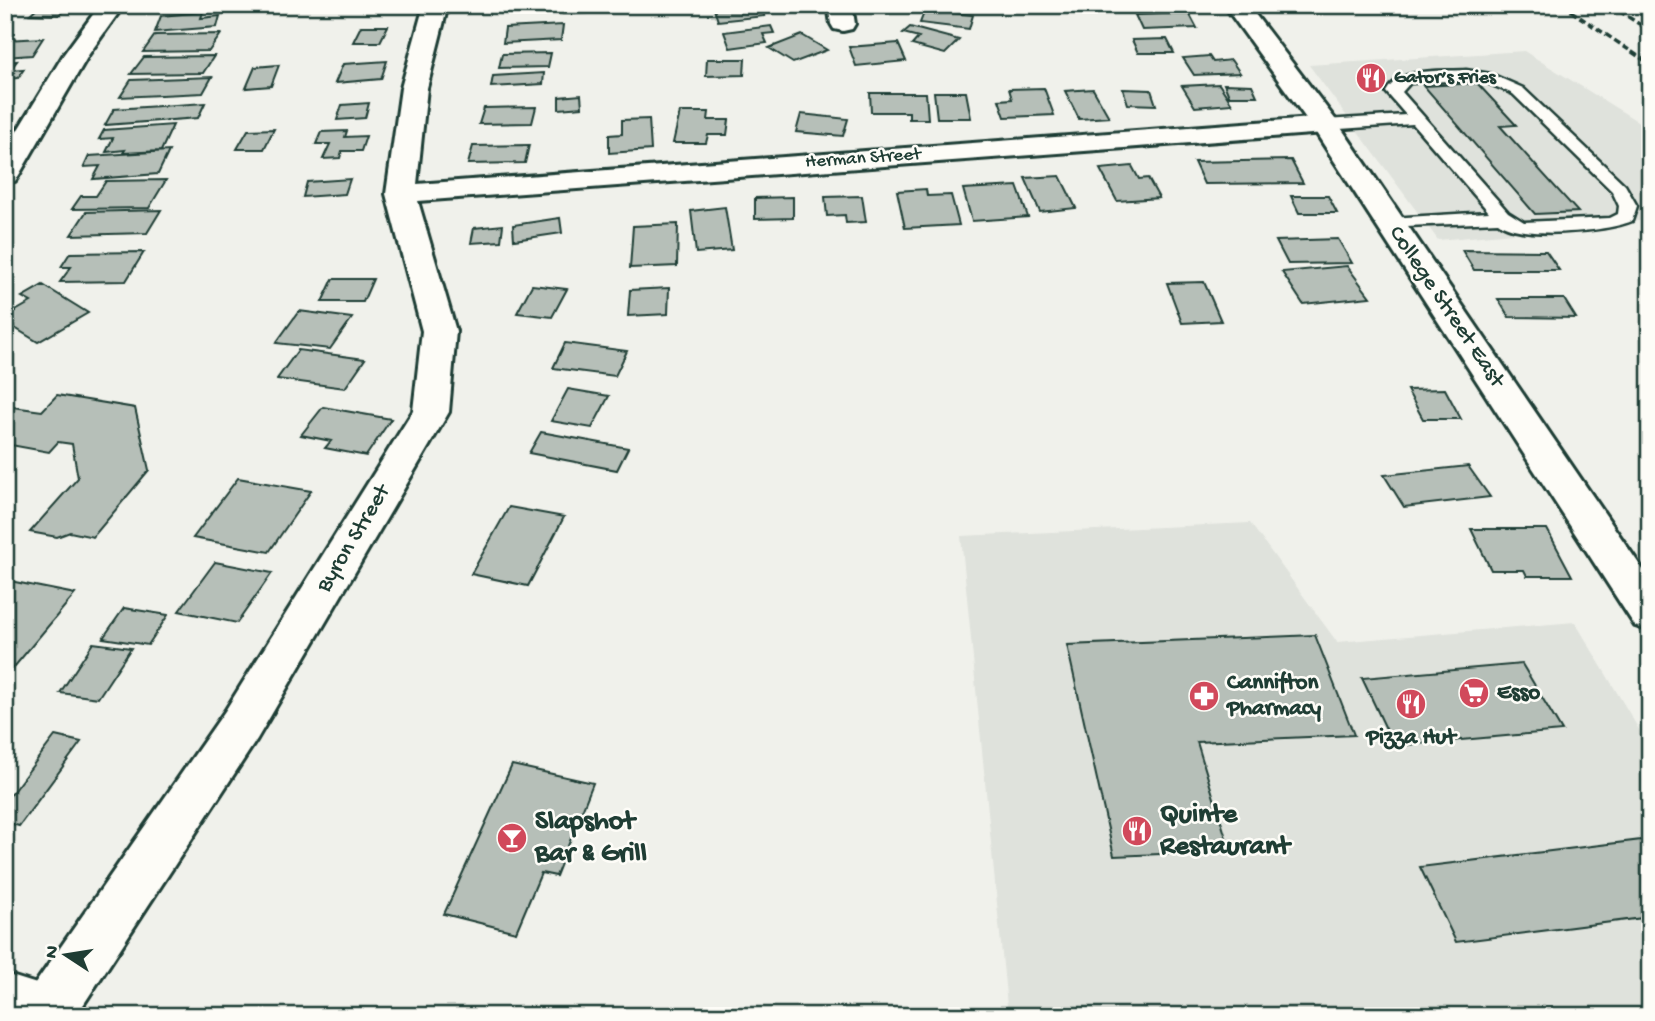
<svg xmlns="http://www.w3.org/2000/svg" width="1655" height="1021" font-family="'Gochi Hand',sans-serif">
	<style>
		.built { fill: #dfe2dc }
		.building { fill: #b6bfb8; stroke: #1f3d34; stroke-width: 2 }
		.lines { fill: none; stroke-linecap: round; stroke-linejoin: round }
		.lane-casing { stroke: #1f3d34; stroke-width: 5 }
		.street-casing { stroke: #1f3d34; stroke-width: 6 }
		.secondary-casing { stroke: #1f3d34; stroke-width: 6 }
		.lane { fill: #fdfcf7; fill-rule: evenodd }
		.street { fill: #fdfcf7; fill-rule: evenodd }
		.secondary { fill: #fdfcf7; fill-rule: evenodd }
		.rail { stroke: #1f3d34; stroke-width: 3.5; stroke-dasharray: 7 3.5; stroke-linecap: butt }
		.labels { text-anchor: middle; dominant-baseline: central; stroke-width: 5; stroke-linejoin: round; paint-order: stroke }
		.far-poi-label { font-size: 19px; font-weight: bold; fill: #1f3d34; stroke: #fdfcf7; text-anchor: start }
		.far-street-label { font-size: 19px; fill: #1f3d34; stroke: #fdfcf7 }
		.street-label { font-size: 23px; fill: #1f3d34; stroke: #fdfcf7 }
		.poi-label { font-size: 23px; font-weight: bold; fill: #1f3d34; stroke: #fdfcf7; text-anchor: start }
		.near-poi-label { font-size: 28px; font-weight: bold; fill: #1f3d34; stroke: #fdfcf7; text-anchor: start }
	</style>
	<rect width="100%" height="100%" fill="#f0f1eb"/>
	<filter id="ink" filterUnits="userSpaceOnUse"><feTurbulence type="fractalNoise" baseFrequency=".0143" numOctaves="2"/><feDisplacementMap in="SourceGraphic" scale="14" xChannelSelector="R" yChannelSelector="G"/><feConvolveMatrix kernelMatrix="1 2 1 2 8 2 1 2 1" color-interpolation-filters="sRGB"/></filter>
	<g filter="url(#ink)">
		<path class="built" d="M 1524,51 L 1650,129 L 1650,220 L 1438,240 L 1309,65 Z
			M 1250,523 L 1337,642 L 1575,622 L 1650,748 L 1650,1008 L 1620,1016 L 1008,1016 L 961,536 Z"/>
		<path class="building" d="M 40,5 L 70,5 L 59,15 L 30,14 Z
			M 507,5 L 553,5 L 552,8 L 506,9 Z
			M 746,5 L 748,10 L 762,9 L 765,16 L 718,21 L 714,9 Z
			M 1127,5 L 1183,5 L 1186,11 L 1132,13 Z
			M 591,6 L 590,13 L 563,14 L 565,7 Z
			M 925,10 L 973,15 L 969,29 L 920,23 Z
			M 203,12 L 201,18 L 220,16 L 217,27 L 155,32 L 161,16 Z
			M 1189,13 L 1197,28 L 1142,30 L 1135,15 Z
			M 563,25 L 561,40 L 503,43 L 505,28 Z
			M 361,26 L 388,26 L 380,42 L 353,42 Z
			M 771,26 L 774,33 L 763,34 L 767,43 L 730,48 L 724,32 Z
			M 910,27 L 959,40 L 945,54 L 912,45 L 919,37 L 903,33 Z
			M 221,34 L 209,51 L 143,52 L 155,35 Z
			M 802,35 L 827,50 L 793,63 L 769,48 Z
			M 43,38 L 32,55 L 5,57 L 5,40 Z
			M 1167,39 L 1174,53 L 1138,53 L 1132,40 Z
			M 898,43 L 906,61 L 856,66 L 849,47 Z
			M 551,53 L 548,67 L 499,68 L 502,54 Z
			M 214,56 L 203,73 L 131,74 L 144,57 Z
			M 1209,56 L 1213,62 L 1231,60 L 1240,73 L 1194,75 L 1183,58 Z
			M 707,59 L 745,59 L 744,75 L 706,76 Z
			M 17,61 L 10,70 L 24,69 L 18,78 L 5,79 L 5,62 Z
			M 387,61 L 381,79 L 335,83 L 343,64 Z
			M 279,65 L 271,86 L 246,88 L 255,67 Z
			M 544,73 L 543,84 L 491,87 L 493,76 Z
			M 212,77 L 203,93 L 120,97 L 131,80 Z
			M 1477,83 L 1516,125 L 1500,126 L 1578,212 L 1535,214 L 1424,86 Z
			M 1219,84 L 1232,104 L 1195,107 L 1182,86 Z
			M 1224,84 L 1252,85 L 1257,96 L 1229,96 Z
			M 1044,88 L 1054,115 L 1005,117 L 999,100 L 1012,99 L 1009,89 Z
			M 1093,89 L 1109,117 L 1079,119 L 1065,91 Z
			M 1123,89 L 1151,90 L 1156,105 L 1128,104 Z
			M 934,92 L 966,92 L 971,118 L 937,118 Z
			M 870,93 L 926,93 L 928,119 L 909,119 L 909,112 L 871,112 Z
			M 581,95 L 582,107 L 559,109 L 559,97 Z
			M 205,103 L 198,118 L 105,125 L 114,109 Z
			M 369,103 L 365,118 L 337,120 L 342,105 Z
			M 536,107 L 532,123 L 479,124 L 484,108 Z
			M 680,112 L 709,112 L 708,120 L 729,120 L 727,135 L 708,135 L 706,143 L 673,143 Z
			M 801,114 L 848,119 L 843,136 L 796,132 Z
			M 649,119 L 651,150 L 609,153 L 609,135 L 622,134 L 622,120 Z
			M 173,125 L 161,151 L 123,153 L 125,150 L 106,152 L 113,138 L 99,139 L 104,130 Z
			M 274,129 L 264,149 L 237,149 L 248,130 Z
			M 347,131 L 345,137 L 366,136 L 361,151 L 342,151 L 340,158 L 323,159 L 330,144 L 316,144 L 321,132 Z
			M 529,145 L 525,163 L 468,164 L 473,146 Z
			M 169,151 L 158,174 L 93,179 L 100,166 L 84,167 L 89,156 Z
			M 1291,160 L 1303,183 L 1204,184 L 1194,162 Z
			M 1132,166 L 1139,179 L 1148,178 L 1159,198 L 1117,201 L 1100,169 Z
			M 1060,176 L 1076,208 L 1040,212 L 1025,178 Z
			M 350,179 L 345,194 L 303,197 L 307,182 Z
			M 166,180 L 149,208 L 72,209 L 81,196 L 96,196 L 106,181 Z
			M 1017,186 L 1028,217 L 972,221 L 963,189 Z
			M 926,189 L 927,196 L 951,195 L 959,225 L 905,228 L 897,191 Z
			M 862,196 L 866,222 L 846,223 L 845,215 L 827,216 L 825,197 Z
			M 1291,196 L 1328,196 L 1337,213 L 1299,213 Z
			M 793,197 L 793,218 L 755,219 L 755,198 Z
			M 725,207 L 732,250 L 696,253 L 691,211 Z
			M 161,210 L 147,233 L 71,235 L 86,212 Z
			M 560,218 L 562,233 L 514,240 L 513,225 Z
			M 678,224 L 677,266 L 630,268 L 633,226 Z
			M 503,225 L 501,241 L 471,243 L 474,228 Z
			M 1338,239 L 1352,263 L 1288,264 L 1276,241 Z
			M 1462,250 L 1546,251 L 1559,270 L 1474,270 Z
			M 144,252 L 126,281 L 60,282 L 71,267 L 61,267 L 70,253 Z
			M 1347,266 L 1370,297 L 1303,304 L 1282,272 Z
			M 333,279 L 373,279 L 363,302 L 322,302 Z
			M 1204,282 L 1221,321 L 1182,323 L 1167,283 Z
			M 43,285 L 88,313 L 38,342 L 5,322 L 5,317 L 31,302 L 22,297 Z
			M 532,285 L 567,289 L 552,317 L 517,313 Z
			M 669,288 L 668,314 L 628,316 L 630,290 Z
			M 1498,299 L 1564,299 L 1576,318 L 1509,317 Z
			M 299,311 L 352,318 L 330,349 L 276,343 Z
			M 565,343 L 627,351 L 615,376 L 553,368 Z
			M 298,350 L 365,359 L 345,388 L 277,379 Z
			M 568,389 L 609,396 L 592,428 L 551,421 Z
			M 1445,389 L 1461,419 L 1423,419 L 1407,390 Z
			M 57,395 L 135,408 L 149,470 L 93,537 L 70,532 L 57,537 L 30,532 L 78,478 L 72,444 L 58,442 L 49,452 L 11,445 L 5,447 L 5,406 L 42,411 Z
			M 323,407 L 391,419 L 366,456 L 325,448 L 331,441 L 301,435 Z
			M 541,432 L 628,448 L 617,470 L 529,453 Z
			M 1468,466 L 1490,497 L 1404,507 L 1384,475 Z
			M 238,478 L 311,491 L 269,552 L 193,538 Z
			M 509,507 L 564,517 L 528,586 L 471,574 Z
			M 1471,529 L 1547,529 L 1572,576 L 1527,576 L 1524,570 L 1491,570 Z
			M 215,562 L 272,573 L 237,623 L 179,611 Z
			M 5,580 L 75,594 L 5,678 Z
			M 124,608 L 168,615 L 148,645 L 103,638 Z
			M 1315,635 L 1354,735 L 1197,742 L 1230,851 L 1114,856 L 1067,645 Z
			M 93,643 L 131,648 L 98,698 L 60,693 Z
			M 1522,664 L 1562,731 L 1394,746 L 1362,678 Z
			M 55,736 L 81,742 L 19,826 L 5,822 L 5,802 Z
			M 512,765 L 593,783 L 556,876 L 541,873 L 516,932 L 444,914 Z
			M 1650,839 L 1650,917 L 1456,942 L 1420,867 Z"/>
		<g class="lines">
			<g class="lane-casing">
				<path id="lane" d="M 1466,70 L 1491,74 L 1523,88 L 1625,185 L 1637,206 L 1632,221 C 1607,232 1519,240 1498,222 L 1384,227 L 1381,223 L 1384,219 L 1390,218 L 1489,212 L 1413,124 L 1325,130 L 1317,125 L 1325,120 L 1406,115 L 1386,92 C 1400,66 1440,72 1466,70 ZM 1466,80 L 1483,81 L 1513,94 L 1612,191 L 1619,206 L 1618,214 L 1610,218 L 1524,222 L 1508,212 L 1402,92 L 1410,83 Z"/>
			</g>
			<g class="street-casing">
				<path id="street" d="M 100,5 L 124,5 L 89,54 L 19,175 L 15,181 L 5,184 L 5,151 L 64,54 Z
					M 424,5 L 448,5 L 427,88 L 417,184 L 1325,117 L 1335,119 L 1339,125 L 1335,131 L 1325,133 L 418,201 L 456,331 L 449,412 L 257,739 L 76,1016 L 21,1016 L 28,994 L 225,711 L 413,411 L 422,331 L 386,194 L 401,88 Z
					M 828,5 L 852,5 L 855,24 L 852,29 L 843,31 L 834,29 L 831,24 Z"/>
			</g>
			<g class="secondary-casing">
				<path id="secondary" d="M 1224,5 L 1248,5 L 1335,119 L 1650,580 L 1650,631 L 1635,626 L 1313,128 Z
					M 5,974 L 78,997 L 86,1016 L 5,1016 Z"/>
			</g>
			<use href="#lane" class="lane"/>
			<use href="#street" class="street"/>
			<use href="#secondary" class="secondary"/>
			<path class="rail" d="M 1562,5 L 1650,64
				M 1610,5 L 1650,31"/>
		</g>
	</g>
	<defs>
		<g id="restaurant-disc" transform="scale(1.575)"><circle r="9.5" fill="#d1495b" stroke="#fdfcf7"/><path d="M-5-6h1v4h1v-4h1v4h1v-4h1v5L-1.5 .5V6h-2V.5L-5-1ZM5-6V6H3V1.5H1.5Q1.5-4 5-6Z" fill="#fff"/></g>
		<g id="supermarket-disc" transform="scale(1.575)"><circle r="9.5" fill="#d1495b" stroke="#fdfcf7"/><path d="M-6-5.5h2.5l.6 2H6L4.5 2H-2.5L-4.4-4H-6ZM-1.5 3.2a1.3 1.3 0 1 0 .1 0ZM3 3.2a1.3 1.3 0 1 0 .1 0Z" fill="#fff"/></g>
		<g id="pharmacy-disc" transform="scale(1.575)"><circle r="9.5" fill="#d1495b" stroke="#fdfcf7"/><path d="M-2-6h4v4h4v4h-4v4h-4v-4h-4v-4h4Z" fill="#fff"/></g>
		<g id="bar-disc" transform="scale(1.575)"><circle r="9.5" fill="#d1495b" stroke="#fdfcf7"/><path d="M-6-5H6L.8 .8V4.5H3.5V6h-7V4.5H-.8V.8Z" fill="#fff"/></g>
	</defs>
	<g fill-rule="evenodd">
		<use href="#restaurant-disc" x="1371" y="78"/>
		<use href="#supermarket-disc" x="1474" y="693"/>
		<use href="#pharmacy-disc" x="1204" y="696"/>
		<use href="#restaurant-disc" x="1411" y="704"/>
		<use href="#restaurant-disc" x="1137" y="831"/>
		<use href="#bar-disc" x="512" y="838"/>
	</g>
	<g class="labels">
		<g class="far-poi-label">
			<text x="1394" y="78">Gator’s Fries</text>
		</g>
		<g class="far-street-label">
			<text transform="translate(863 159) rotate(-4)">Herman Street</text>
		</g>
		<g class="street-label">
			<text transform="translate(1446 307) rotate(56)">College Street East</text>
			<text transform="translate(354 539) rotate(-59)">Byron Street</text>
		</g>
		<g class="poi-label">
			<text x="1227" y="683">Cannifton<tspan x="1227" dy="26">Pharmacy</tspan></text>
			<text x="1497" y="693">Esso</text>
			<text x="1411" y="738" text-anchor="middle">Pizza Hut</text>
		</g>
		<g class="near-poi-label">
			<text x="1160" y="815">Quinte<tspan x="1160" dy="32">Restaurant</tspan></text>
			<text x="535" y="822">Slapshot<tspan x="535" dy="32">Bar &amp; Grill</tspan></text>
		</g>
	</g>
	<rect width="1655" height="1021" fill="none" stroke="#fdfcf7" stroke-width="28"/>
	<rect x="14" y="14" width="1627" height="993" fill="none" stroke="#1f3d34" stroke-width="2.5" filter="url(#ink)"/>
	<g transform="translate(66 955) rotate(282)" stroke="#fdfcf7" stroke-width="5" paint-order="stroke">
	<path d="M0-5L12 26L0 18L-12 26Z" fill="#1f3d34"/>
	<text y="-10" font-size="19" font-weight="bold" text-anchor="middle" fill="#1f3d34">N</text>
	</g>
</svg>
